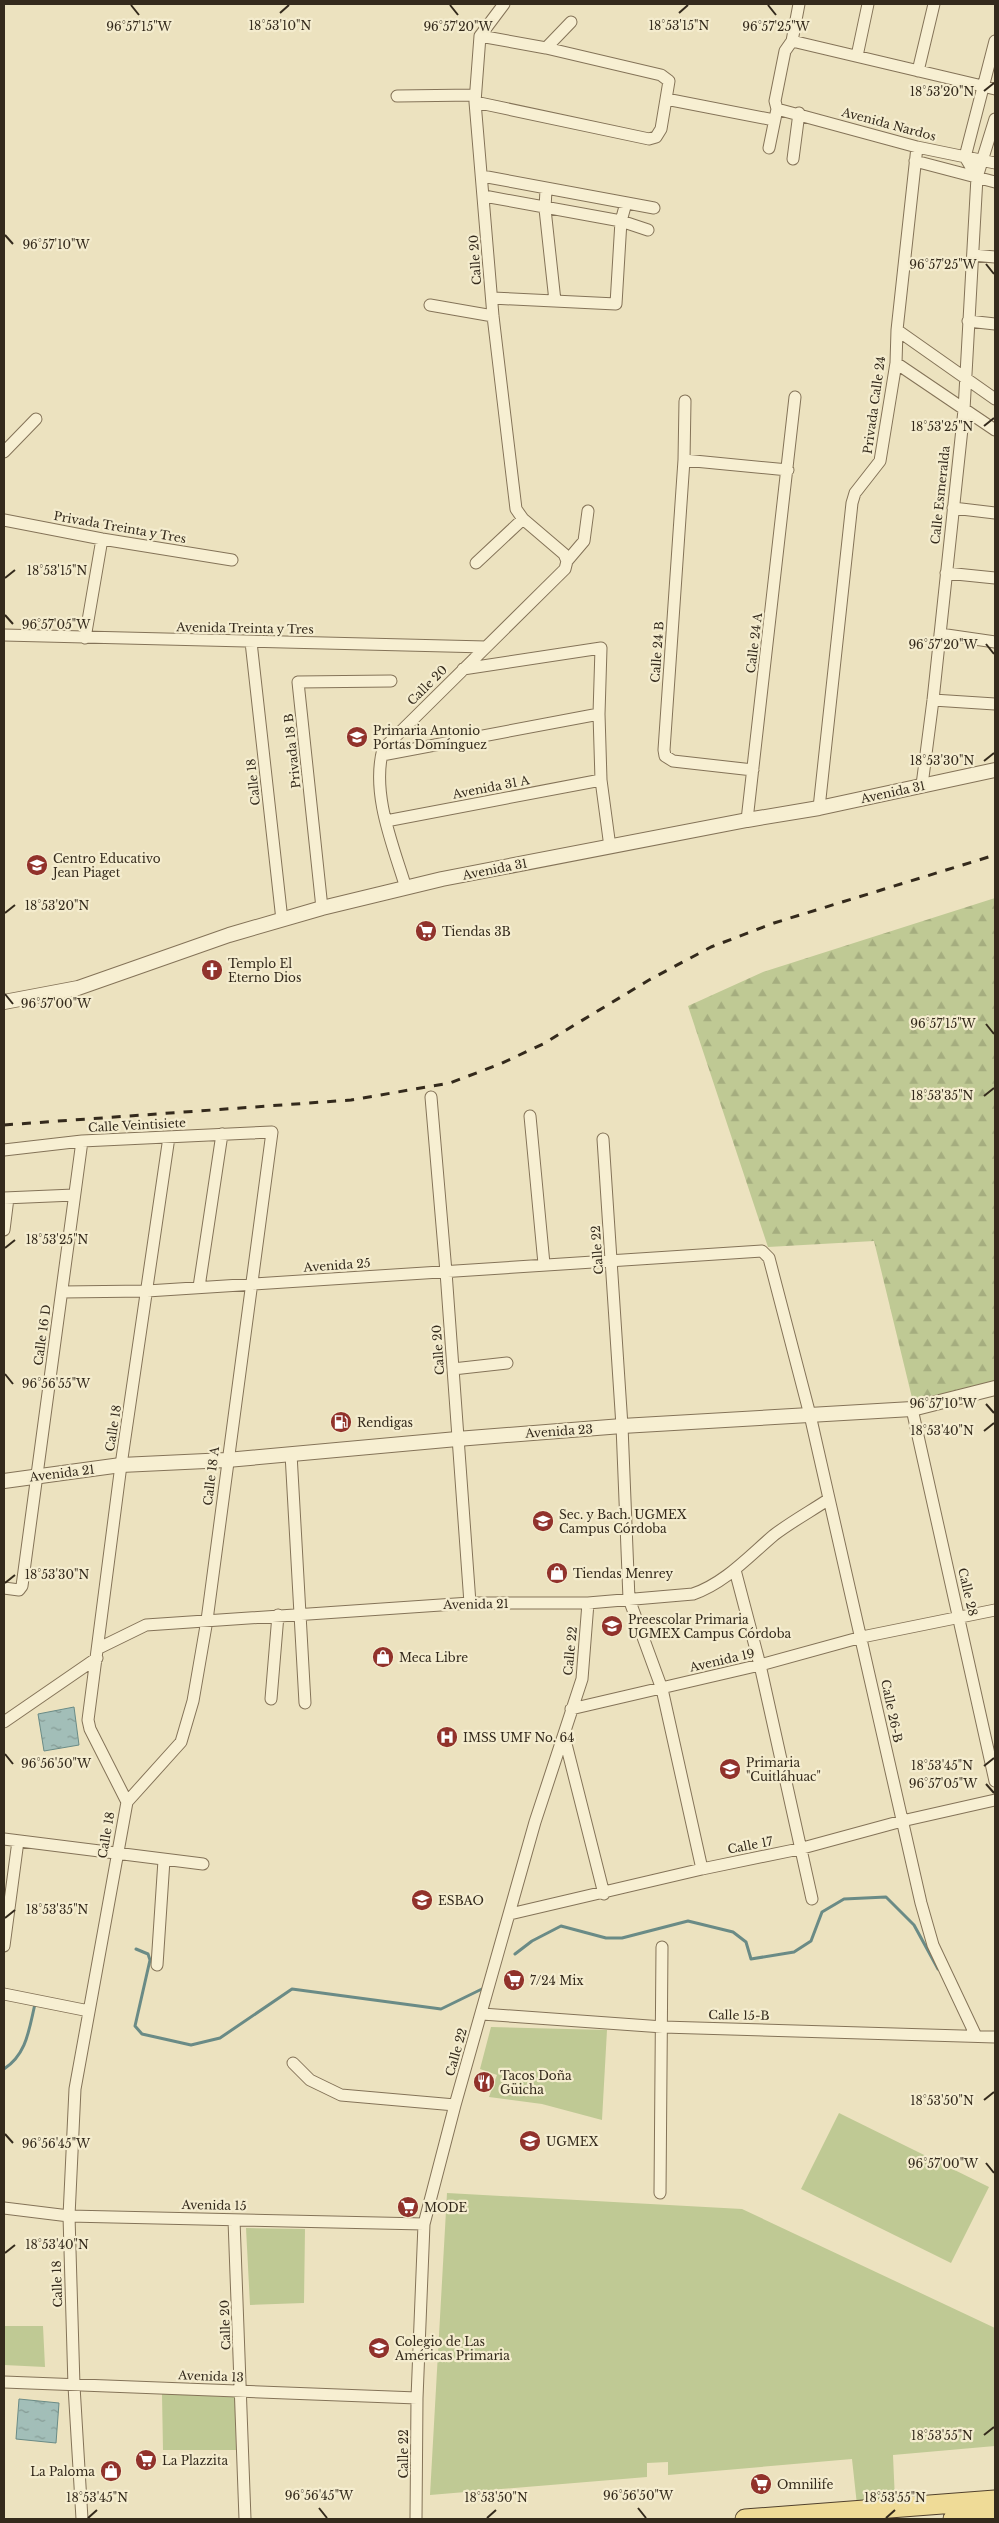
<svg xmlns="http://www.w3.org/2000/svg" width="999" height="2523" font-family="'Libre Baskerville',serif">
	<style>
		.green { fill: #bfc994 }
		.forest { fill: url(#forest-firs) }
		.water { fill: url(#water-ripples); stroke: #6a8b86 }
		.lines { fill: none; stroke-linecap: round; stroke-linejoin: round }
		.stream { stroke: #6a8b86; stroke-width: 3 }
		.minor-casing { stroke: #847358; stroke-width: 13 }
		.tertiary-casing { stroke: #847358; stroke-width: 16 }
		.primary-casing { stroke: #51412d; stroke-width: 21 }
		.minor { stroke: #f7efd2; stroke-width: 11 }
		.tertiary { stroke: #f7efd2; stroke-width: 14 }
		.primary { stroke: #efdb97; stroke-width: 19 }
		.rail { stroke: #342a1c; stroke-width: 3; stroke-dasharray: 9 9; stroke-linecap: butt }
		.ticks { fill: none; stroke: #342a1c; stroke-width: 2 }
		.labels { text-anchor: middle; dominant-baseline: central; stroke-width: 4.5; stroke-linejoin: round; paint-order: stroke }
		.street-label { font-size: 12px; fill: #342a1c; stroke: #f4ecce }
		.poi-label { font-size: 12px; fill: #342a1c; stroke: #f4ecce; text-anchor: start }
		.ticks-label { font-size: 12px; text-anchor: middle; fill: #342a1c; stroke: #f4ecce; stroke-width: 4.5; stroke-linejoin: round; paint-order: stroke }
	</style>
	<defs>
		<pattern id="forest-firs" width="22" height="20" patternUnits="userSpaceOnUse" patternTransform="scale(1.25)"><rect width="22" height="20" fill="#bfc994"/><path d="M5 1l3.5 6h-7zM16 11l3.5 6h-7z" fill="#a5ad7f"/></pattern>
		<pattern id="water-ripples" width="26" height="14" patternUnits="userSpaceOnUse" patternTransform="scale(1.25)"><rect width="26" height="14" fill="#a2beb8"/><path d="M2 4q2-2 4 0t4 0M15 11q2-2 4 0t4 0" fill="none" stroke="#859b95"/></pattern>
	</defs>
	<rect width="100%" height="100%" fill="#ece2bf"/>
	<path class="green" d="M 491,2027 L 607,2030 L 602,2120 L 542,2104 L 489,2097 L 497,2075 L 480,2069 Z
		M 839,2113 L 989,2187 L 951,2263 L 801,2189 Z
		M 447,2193 L 742,2209 L 995,2328 L 995,2446 L 893,2455 L 895,2501 L 857,2505 L 852,2459 L 668,2475 L 668,2462 L 647,2463 L 647,2477 L 430,2495 Z
		M 246,2228 L 305,2229 L 304,2303 L 250,2305 Z
		M 4,2326 L 43,2326 L 45,2367 L 4,2365 Z
		M 162,2394 L 235,2397 L 236,2450 L 163,2450 Z"/>
	<path class="forest" d="M 995,898 L 995,1383 L 914,1406 L 874,1241 L 768,1247 L 688,1006 L 763,972 Z"/>
	<path class="water" d="M 74,1707 L 79,1745 L 44,1751 L 38,1714 Z
		M 19,2399 L 59,2403 L 56,2443 L 16,2439 Z"/>
	<g class="lines">
		<path class="stream" d="M 136,1949 L 148,1954 L 150,1960 L 135,2026 L 142,2034 L 191,2045 L 220,2038 L 292,1989 L 441,2009 L 484,1988
			M 515,1954 L 532,1941 L 561,1926 L 606,1938 L 622,1938 L 688,1921 L 733,1932 L 746,1942 L 751,1959 L 794,1952 L 811,1941 L 822,1912 L 844,1899 L 886,1897 L 914,1925 L 938,1969
			M 4,2069 C 27,2054 29,2029 35,2004"/>
		<g class="minor-casing">
			<path id="minor" d="M 792,41 L 995,89
				M 546,48 L 571,22
				M 857,56 L 868,4
				M 918,71 L 934,4
				M 397,96 L 475,95
				M 666,99 L 774,120
				M 475,102 L 649,139 L 656,137 L 661,129 L 669,81 L 661,75 L 546,48 L 480,36
				M 777,109 L 917,147 L 995,163
				M 769,148 L 777,109 L 775,101 L 785,51 L 792,41 L 799,4
				M 793,159 L 799,113
				M 915,161 L 995,182
				M 482,176 L 654,208
				M 977,177 L 965,157 L 995,41
				M 546,189 L 545,209 L 555,301
				M 484,196 L 621,221 L 648,230
				M 973,255 L 995,257
				M 492,298 L 616,304 L 621,221 L 626,203
				M 430,305 L 493,316
				M 968,321 L 995,324
				M 897,330 L 995,399
				M 896,363 L 995,430
				M 685,401 L 684,460 L 664,750 L 665,756 L 673,761 L 753,770
				M 4,452 L 36,419
				M 684,460 L 788,470
				M 953,508 L 995,513
				M 4,520 L 102,539 L 232,560
				M 567,561 L 584,541 L 588,511
				M 476,563 L 523,519
				M 946,573 L 995,578
				M 940,634 L 995,642
				M 4,635 L 486,647
				M 85,638 L 102,539
				M 251,642 L 282,920
				M 463,669 L 601,648 L 599,714 L 601,780 L 610,847
				M 933,700 L 995,704
				M 382,755 L 599,714
				M 922,785 L 933,700 L 964,410 L 977,177 L 995,119
				M 819,808 L 852,503 L 855,493 L 880,461 L 896,363 L 897,330 L 917,147
				M 747,820 L 795,397
				M 386,821 L 601,780
				M 406,888 C 393,845 371,794 383,749 L 565,569 L 567,561 L 564,554 L 523,519 L 516,509 L 493,316 L 475,102 L 480,36 L 504,4
				M 322,908 L 298,682 L 391,681
				M 431,1097 L 446,1272 L 470,1603
				M 530,1116 L 544,1264
				M 603,1139 L 622,1426 L 629,1599 L 662,1689 L 702,1869
				M 4,1150 L 82,1141 L 272,1132 L 207,1620 L 193,1701 L 181,1742 L 127,1802
				M 4,1198 L 74,1195
				M 4,1230 L 8,1198
				M 199,1287 L 222,1134
				M 62,1292 L 147,1291 L 762,1251 L 769,1258 L 810,1415 L 921,1903 L 933,1945 L 976,2036
				M 453,1369 L 507,1363
				M 912,1409 L 995,1781
				M 291,1454 L 305,1703
				M 735,1570 L 760,1665 L 812,1899
				M 4,1588 L 19,1590 L 22,1586 L 82,1141
				M 99,1648 L 146,1625 L 470,1603 L 588,1603 L 693,1594 C 725,1583 748,1557 774,1535 C 791,1522 811,1511 829,1499
				M 271,1699 L 278,1615
				M 571,1709 L 760,1665 L 862,1637 L 995,1610
				M 4,1722 L 97,1658
				M 564,1736 L 604,1894
				M 4,1839 L 203,1864
				M 510,1914 L 702,1869 L 799,1849 L 902,1821 L 995,1800
				M 4,1946 L 18,1841
				M 157,1965 L 164,1860
				M 4,1994 L 89,2011
				M 482,2014 L 663,2027 L 995,2037
				M 293,2063 L 310,2080 L 341,2095 L 455,2105
				M 660,2193 L 662,1947
				M 4,2208 L 69,2216 L 424,2224
				M 234,2220 L 245,2519
				M 4,2382 L 417,2398
				M 82,2519 L 74,2386 L 69,2216 L 75,2089 L 127,1802 L 90,1729 L 88,1720 L 121,1465 L 169,1137
				M 416,2519 L 417,2398 L 424,2224 L 455,2105 L 535,1822 L 582,1679 L 588,1603"/>
		</g>
		<g class="tertiary-casing">
			<path id="tertiary" d="M 4,1002 L 78,988 L 229,935 L 322,908 L 442,879 L 747,820 L 819,808 L 995,770
				M 4,1481 L 121,1465 L 227,1460 L 457,1439 L 622,1426 L 912,1409 L 995,1388"/>
		</g>
		<g class="primary-casing">
			<path id="primary" d="M 745,2519 L 995,2500
				M 953,2519 L 995,2516"/>
		</g>
		<use href="#minor" class="minor"/>
		<use href="#tertiary" class="tertiary"/>
		<use href="#primary" class="primary"/>
		<path class="rail" d="M 4,1125 L 351,1100 L 450,1083 L 500,1064 L 543,1044 L 649,980 L 711,947 L 774,923 L 995,855"/>
	</g>
	<path class="ticks" d="M 131,5 L 139,15M 450,5 L 458,15M 768,5 L 776,15M 280,13 L 289,5M 679,13 L 688,5M 984,91 L 994,83M 5,235 L 13,244M 986,264 L 994,274M 984,426 L 994,418M 5,578 L 15,570M 5,615 L 13,624M 986,644 L 994,654M 984,761 L 994,753M 5,913 L 15,905M 5,994 L 13,1004M 986,1024 L 994,1034M 984,1096 L 994,1088M 5,1248 L 15,1240M 5,1374 L 13,1384M 986,1404 L 994,1413M 984,1431 L 994,1423M 5,1583 L 15,1575M 5,1754 L 13,1764M 984,1766 L 994,1758M 986,1784 L 994,1793M 5,1918 L 15,1910M 984,2100 L 994,2092M 5,2134 L 13,2143M 986,2163 L 994,2173M 5,2253 L 15,2245M 984,2435 L 994,2427M 319,2508 L 327,2518M 638,2508 L 646,2518M 88,2518 L 97,2510M 487,2518 L 496,2510M 886,2518 L 895,2510"/>
	<defs>
		<g id="school-disc" transform="scale(1.125)"><circle r="9.5" fill="#91322b" stroke="#f4ecce"/><path d="M0-5L7-2L0 1L-7-2ZM-4 1L0 2.5L4 1V4Q0 6-4 4Z" fill="#fff"/></g>
		<g id="supermarket-disc" transform="scale(1.125)"><circle r="9.5" fill="#91322b" stroke="#f4ecce"/><path d="M-6-5.5h2.5l.6 2H6L4.5 2H-2.5L-4.4-4H-6ZM-1.5 3.2a1.3 1.3 0 1 0 .1 0ZM3 3.2a1.3 1.3 0 1 0 .1 0Z" fill="#fff"/></g>
		<g id="church-disc" transform="scale(1.125)"><circle r="9.5" fill="#91322b" stroke="#f4ecce"/><path d="M-1.2-6h2.4v3.5h3.3v2.4h-3.3V6h-2.4V-.1h-3.3v-2.4h3.3Z" fill="#fff"/></g>
		<g id="fuel-disc" transform="scale(1.125)"><circle r="9.5" fill="#91322b" stroke="#f4ecce"/><path d="M-5.5-6h7V0h2V4h1.3V-2.5L3-4.5l.8-.8L6-3V5H2.5V1h-1V6h-7ZM-4.2-4.7v3.2H.2V-4.7Z" fill="#fff"/></g>
		<g id="shop-disc" transform="scale(1.125)"><circle r="9.5" fill="#91322b" stroke="#f4ecce"/><path d="M-5-2.5h2.3a2.7 3.5 0 0 1 5.4 0H5L5.5 6h-11ZM-1.5-2.5h3a1.5 2.3 0 0 0-3 0Z" fill="#fff"/></g>
		<g id="hospital-disc" transform="scale(1.125)"><circle r="9.5" fill="#91322b" stroke="#f4ecce"/><path d="M-5-5h3v3.5h4V-5h3V5h-3V1.5h-4V5h-3Z" fill="#fff"/></g>
		<g id="restaurant-disc" transform="scale(1.125)"><circle r="9.5" fill="#91322b" stroke="#f4ecce"/><path d="M-5-6h1v4h1v-4h1v4h1v-4h1v5L-1.5 .5V6h-2V.5L-5-1ZM5-6V6H3V1.5H1.5Q1.5-4 5-6Z" fill="#fff"/></g>
	</defs>
	<g fill-rule="evenodd">
		<use href="#school-disc" x="357" y="737"/>
		<use href="#school-disc" x="37" y="865"/>
		<use href="#supermarket-disc" x="426" y="931"/>
		<use href="#church-disc" x="212" y="970"/>
		<use href="#fuel-disc" x="341" y="1422"/>
		<use href="#school-disc" x="543" y="1521"/>
		<use href="#shop-disc" x="557" y="1573"/>
		<use href="#school-disc" x="612" y="1626"/>
		<use href="#shop-disc" x="383" y="1657"/>
		<use href="#hospital-disc" x="447" y="1737"/>
		<use href="#school-disc" x="730" y="1769"/>
		<use href="#school-disc" x="422" y="1900"/>
		<use href="#supermarket-disc" x="514" y="1980"/>
		<use href="#restaurant-disc" x="484" y="2082"/>
		<use href="#school-disc" x="530" y="2141"/>
		<use href="#supermarket-disc" x="408" y="2207"/>
		<use href="#school-disc" x="379" y="2348"/>
		<use href="#supermarket-disc" x="146" y="2460"/>
		<use href="#shop-disc" x="111" y="2471"/>
		<use href="#supermarket-disc" x="761" y="2484"/>
	</g>
	<g class="labels">
		<g class="street-label">
			<text transform="translate(889 124) rotate(15)">Avenida Nardos</text>
			<text transform="translate(475 260) rotate(-94)">Calle 20</text>
			<text transform="translate(874 405) rotate(-82)">Privada Calle 24</text>
			<text transform="translate(940 495) rotate(-84)">Calle Esmeralda</text>
			<text transform="translate(120 527) rotate(10)">Privada Treinta y Tres</text>
			<text transform="translate(245 628) rotate(1)">Avenida Treinta y Tres</text>
			<text transform="translate(754 643) rotate(-83)">Calle 24 A</text>
			<text transform="translate(657 652) rotate(-86)">Calle 24 B</text>
			<text transform="translate(427 685) rotate(-45)">Calle 20</text>
			<text transform="translate(292 751) rotate(-96)">Privada 18 B</text>
			<text transform="translate(253 782) rotate(-96)">Calle 18</text>
			<text transform="translate(491 787) rotate(-11)">Avenida 31 A</text>
			<text transform="translate(893 792) rotate(-12)">Avenida 31</text>
			<text transform="translate(495 869) rotate(-11)">Avenida 31</text>
			<text transform="translate(137 1125) rotate(-3)">Calle Veintisiete</text>
			<text transform="translate(597 1250) rotate(-94)">Calle 22</text>
			<text transform="translate(337 1265) rotate(-4)">Avenida 25</text>
			<text transform="translate(42 1335) rotate(-82)">Calle 16 D</text>
			<text transform="translate(438 1350) rotate(-94)">Calle 20</text>
			<text transform="translate(113 1428) rotate(-81)">Calle 18</text>
			<text transform="translate(559 1431) rotate(-4)">Avenida 23</text>
			<text transform="translate(62 1473) rotate(-7)">Avenida 21</text>
			<text transform="translate(211 1476) rotate(-83)">Calle 18 A</text>
			<text transform="translate(968 1592) rotate(77)">Calle 28</text>
			<text transform="translate(476 1604) rotate(-1)">Avenida 21</text>
			<text transform="translate(570 1651) rotate(-84)">Calle 22</text>
			<text transform="translate(722 1660) rotate(-13)">Avenida 19</text>
			<text transform="translate(892 1711) rotate(78)">Calle 26-B</text>
			<text transform="translate(106 1835) rotate(-80)">Calle 18</text>
			<text transform="translate(750 1845) rotate(-11)">Calle 17</text>
			<text transform="translate(739 2015) rotate(1)">Calle 15-B</text>
			<text transform="translate(456 2052) rotate(-74)">Calle 22</text>
			<text transform="translate(214 2205) rotate(1)">Avenida 15</text>
			<text transform="translate(57 2284) rotate(-92)">Calle 18</text>
			<text transform="translate(225 2325) rotate(-92)">Calle 20</text>
			<text transform="translate(211 2376) rotate(2)">Avenida 13</text>
			<text transform="translate(403 2454) rotate(-90)">Calle 22</text>
		</g>
		<g class="poi-label">
			<text x="373" y="730">Primaria Antonio<tspan x="373" dy="14">Portas Domínguez</tspan></text>
			<text x="53" y="858">Centro Educativo<tspan x="53" dy="14">Jean Piaget</tspan></text>
			<text x="442" y="931">Tiendas 3B</text>
			<text x="228" y="963">Templo El<tspan x="228" dy="14">Eterno Dios</tspan></text>
			<text x="357" y="1422">Rendigas</text>
			<text x="559" y="1514">Sec. y Bach. UGMEX<tspan x="559" dy="14">Campus Córdoba</tspan></text>
			<text x="573" y="1573">Tiendas Menrey</text>
			<text x="628" y="1619">Preescolar Primaria<tspan x="628" dy="14">UGMEX Campus Córdoba</tspan></text>
			<text x="399" y="1657">Meca Libre</text>
			<text x="463" y="1737">IMSS UMF No. 64</text>
			<text x="746" y="1762">Primaria<tspan x="746" dy="14">"Cuitláhuac"</tspan></text>
			<text x="438" y="1900">ESBAO</text>
			<text x="530" y="1980">7/24 Mix</text>
			<text x="500" y="2075">Tacos Doña<tspan x="500" dy="14">Güicha</tspan></text>
			<text x="546" y="2141">UGMEX</text>
			<text x="424" y="2207">MODE</text>
			<text x="395" y="2341">Colegio de Las<tspan x="395" dy="14">Américas Primaria</tspan></text>
			<text x="162" y="2460">La Plazzita</text>
			<text x="95" y="2471" text-anchor="end">La Paloma</text>
			<text x="777" y="2484">Omnilife</text>
		</g>
	</g>
	<g class="ticks-label">
		<text x="280" y="30">18°53'10"N</text>
		<text x="679" y="30">18°53'15"N</text>
		<text x="139" y="31">96°57'15"W</text>
		<text x="458" y="31">96°57'20"W</text>
		<text x="776" y="31">96°57'25"W</text>
		<text x="942" y="96">18°53'20"N</text>
		<text x="56" y="249">96°57'10"W</text>
		<text x="943" y="269">96°57'25"W</text>
		<text x="942" y="431">18°53'25"N</text>
		<text x="57" y="575">18°53'15"N</text>
		<text x="56" y="629">96°57'05"W</text>
		<text x="943" y="649">96°57'20"W</text>
		<text x="942" y="765">18°53'30"N</text>
		<text x="57" y="910">18°53'20"N</text>
		<text x="56" y="1008">96°57'00"W</text>
		<text x="943" y="1028">96°57'15"W</text>
		<text x="942" y="1100">18°53'35"N</text>
		<text x="57" y="1244">18°53'25"N</text>
		<text x="56" y="1388">96°56'55"W</text>
		<text x="943" y="1408">96°57'10"W</text>
		<text x="942" y="1435">18°53'40"N</text>
		<text x="57" y="1579">18°53'30"N</text>
		<text x="56" y="1768">96°56'50"W</text>
		<text x="942" y="1770">18°53'45"N</text>
		<text x="943" y="1788">96°57'05"W</text>
		<text x="57" y="1914">18°53'35"N</text>
		<text x="942" y="2105">18°53'50"N</text>
		<text x="56" y="2148">96°56'45"W</text>
		<text x="943" y="2168">96°57'00"W</text>
		<text x="57" y="2249">18°53'40"N</text>
		<text x="942" y="2440">18°53'55"N</text>
		<text x="319" y="2500">96°56'45"W</text>
		<text x="638" y="2500">96°56'50"W</text>
		<text x="97" y="2502">18°53'45"N</text>
		<text x="496" y="2502">18°53'50"N</text>
		<text x="895" y="2502">18°53'55"N</text>
	</g>
	<rect width="999" height="2523" fill="none" stroke="#342a1c" stroke-width="10"/>
</svg>
